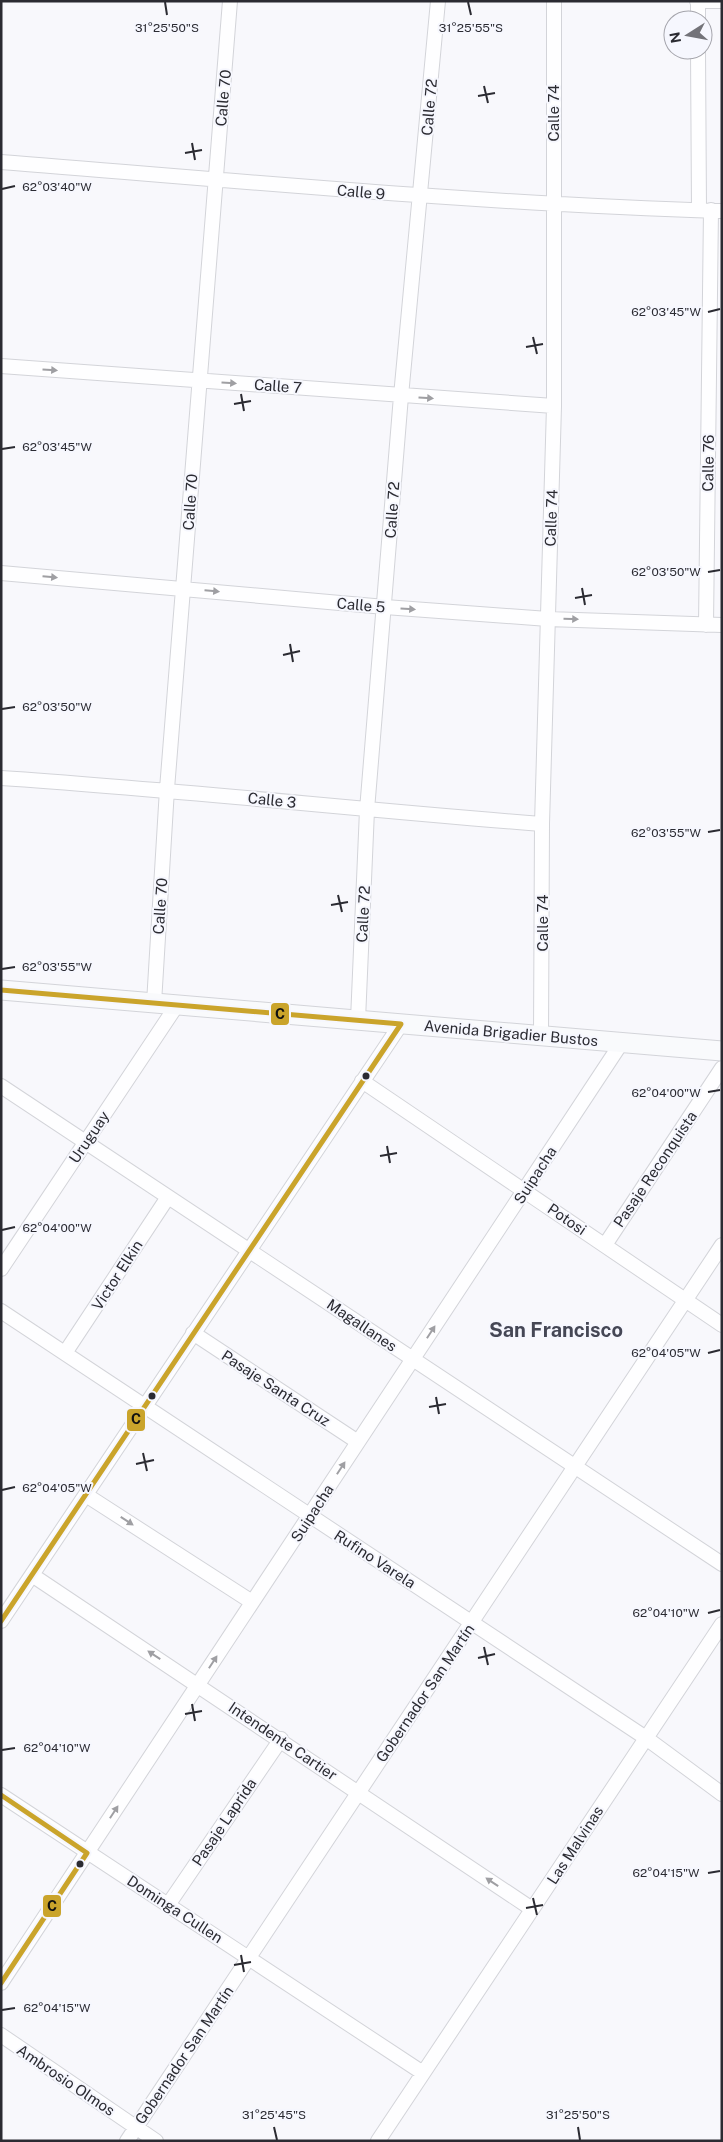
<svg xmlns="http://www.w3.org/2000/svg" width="723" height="2142" font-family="'Public Sans',sans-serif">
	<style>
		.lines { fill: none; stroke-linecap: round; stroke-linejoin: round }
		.street-casing { stroke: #d3d4d9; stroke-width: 16 }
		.secondary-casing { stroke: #d3d4d9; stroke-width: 21 }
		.street { stroke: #fefeff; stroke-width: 14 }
		.secondary { stroke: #f9fafc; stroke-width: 19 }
		.bus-1-casing { stroke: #f6f7fe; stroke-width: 9 }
		.bus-1 { stroke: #caa42b; stroke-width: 5 }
		.oneway { fill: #9f9fa3 }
		.ticks { fill: none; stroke: #2b2b32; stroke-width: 2 }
		.bus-dot { fill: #2b2b32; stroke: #f6f7fe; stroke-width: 2 }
		.labels { text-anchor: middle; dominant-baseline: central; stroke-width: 4; stroke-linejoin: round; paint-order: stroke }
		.street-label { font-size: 15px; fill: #2b2b32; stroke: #f6f7fe }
		.district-label { font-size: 20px; font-weight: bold; fill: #454755; stroke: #f6f7fe }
		.ticks-label { font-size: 12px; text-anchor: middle; fill: #2b2b32; stroke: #f6f7fe; stroke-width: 4; stroke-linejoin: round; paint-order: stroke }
		.line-badge { stroke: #f6f7fe; stroke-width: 2 }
		.pale-badge-label { font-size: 14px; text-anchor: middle; font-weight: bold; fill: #111 }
	</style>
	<rect width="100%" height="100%" fill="#f8f8fc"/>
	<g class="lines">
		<g class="street-casing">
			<path id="street" d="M 697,1 L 722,1
				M 698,1 L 698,20
				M 698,50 L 699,210
				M 1,162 C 242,181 481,204 722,211
				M 1,366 L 554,406
				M 1,573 L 385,607 L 548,619 L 722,625
				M 706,625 L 711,210
				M 1,778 C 182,790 362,810 542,824
				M 154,1003 L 167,789 L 230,1
				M 358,1020 L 367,810 L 401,396 L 438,1
				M 541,1035 L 542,824 L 554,406 L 554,1
				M 362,1081 L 722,1325
				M 1,1086 L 722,1564
				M 605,1245 L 722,1068
				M 1,1269 L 177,1005
				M 1,1311 L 646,1738 L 722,1794
				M 193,1333 L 358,1442
				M 65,1353 L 168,1197
				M 86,1495 L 252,1602
				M 32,1575 L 532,1909
				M 1,1621 L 401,1024
				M 1,1795 L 423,2073
				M 168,1905 L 281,1739
				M 1,1983 L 622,1042
				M 1,2035 L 156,2141
				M 127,2141 L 722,1245
				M 378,2141 L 722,1624"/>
		</g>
		<g class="secondary-casing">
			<path id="secondary" d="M 1,990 L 722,1051"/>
		</g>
		<use href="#street" class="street"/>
		<use href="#secondary" class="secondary"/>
		<g class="bus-1-casing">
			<path id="bus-1" d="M 1,990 L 401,1024 L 1,1621
				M 1,1795 L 87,1853 L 1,1983"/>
		</g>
		<use href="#bus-1" class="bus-1"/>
	</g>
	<defs><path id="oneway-solid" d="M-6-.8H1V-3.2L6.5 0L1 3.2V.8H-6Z" transform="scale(1.25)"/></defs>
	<g class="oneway">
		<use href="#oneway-solid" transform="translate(50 370) rotate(4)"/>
		<use href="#oneway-solid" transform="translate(229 383) rotate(4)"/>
		<use href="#oneway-solid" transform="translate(426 398) rotate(4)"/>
		<use href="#oneway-solid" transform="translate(50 577) rotate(5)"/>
		<use href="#oneway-solid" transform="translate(212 591) rotate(5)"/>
		<use href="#oneway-solid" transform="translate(408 609) rotate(4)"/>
		<use href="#oneway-solid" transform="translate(571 619) rotate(2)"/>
		<use href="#oneway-solid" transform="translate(431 1332) rotate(-57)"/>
		<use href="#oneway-solid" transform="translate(341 1468) rotate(-57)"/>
		<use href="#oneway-solid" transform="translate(127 1521) rotate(33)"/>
		<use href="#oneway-solid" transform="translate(154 1655) rotate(-147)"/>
		<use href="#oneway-solid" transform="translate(213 1662) rotate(-57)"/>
		<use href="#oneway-solid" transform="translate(114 1812) rotate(-57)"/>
		<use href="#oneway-solid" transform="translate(492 1882) rotate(-146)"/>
	</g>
	<path class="ticks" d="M 165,2 L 167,15M 468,2 L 471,15M 484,86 L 488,103M 478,96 L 495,93M 192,143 L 195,160M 185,153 L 202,150M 2,189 L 15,186M 708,312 L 720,309M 533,337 L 537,354M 526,347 L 543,344M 241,394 L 244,411M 234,404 L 251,401M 2,449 L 15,447M 708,572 L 720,570M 582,588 L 585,605M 575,598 L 592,595M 290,644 L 293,662M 283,655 L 300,651M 2,709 L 15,707M 708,832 L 720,830M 338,895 L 342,912M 331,905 L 348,902M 2,969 L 15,967M 708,1092 L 720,1090M 387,1146 L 390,1163M 380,1156 L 397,1153M 2,1230 L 15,1227M 708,1353 L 720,1350M 436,1397 L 439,1414M 429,1407 L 446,1404M 143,1453 L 147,1471M 136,1464 L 154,1460M 2,1490 L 15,1487M 708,1613 L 720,1610M 484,1647 L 488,1665M 478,1658 L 495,1654M 192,1704 L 195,1721M 185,1714 L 202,1711M 2,1750 L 15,1748M 708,1873 L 720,1871M 533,1898 L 537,1915M 526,1908 L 543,1905M 241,1955 L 244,1972M 234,1965 L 251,1962M 2,2010 L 15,2008M 274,2127 L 277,2140M 578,2127 L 580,2140"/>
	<g class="bus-dot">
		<circle cx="366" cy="1076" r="4.5"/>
		<circle cx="152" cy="1396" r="4.5"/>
		<circle cx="80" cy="1864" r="4.5"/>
	</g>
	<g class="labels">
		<g class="street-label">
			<text transform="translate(223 98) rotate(-85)">Calle 70</text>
			<text transform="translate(429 107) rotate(-85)">Calle 72</text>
			<text transform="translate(553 113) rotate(-90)">Calle 74</text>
			<text transform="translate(361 192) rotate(5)">Calle 9</text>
			<text transform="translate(278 386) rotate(4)">Calle 7</text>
			<text transform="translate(708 463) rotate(-89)">Calle 76</text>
			<text transform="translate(190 502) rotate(-86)">Calle 70</text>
			<text transform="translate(392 510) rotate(-86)">Calle 72</text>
			<text transform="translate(551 518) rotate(-88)">Calle 74</text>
			<text transform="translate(361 605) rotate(5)">Calle 5</text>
			<text transform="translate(272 800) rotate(6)">Calle 3</text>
			<text transform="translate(160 906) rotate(-86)">Calle 70</text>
			<text transform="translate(363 914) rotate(-87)">Calle 72</text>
			<text transform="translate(542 923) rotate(-90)">Calle 74</text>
			<text transform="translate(511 1033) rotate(5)">Avenida Brigadier Bustos</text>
			<text transform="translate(89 1137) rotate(-56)">Uruguay</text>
			<text transform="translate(655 1169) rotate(-56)">Pasaje Reconquista</text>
			<text transform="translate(535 1175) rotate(-57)">Suipacha</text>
			<text transform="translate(567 1219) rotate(34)">Potosi</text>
			<text transform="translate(117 1275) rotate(-57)">Victor Elkin</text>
			<text transform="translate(362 1325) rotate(34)">Magallanes</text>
			<text transform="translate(276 1388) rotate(33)">Pasaje Santa Cruz</text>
			<text transform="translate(312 1513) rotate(-57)">Suipacha</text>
			<text transform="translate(375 1559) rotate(33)">Rufino Varela</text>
			<text transform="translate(425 1693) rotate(-56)">Gobernador San Martín</text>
			<text transform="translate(283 1741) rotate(34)">Intendente Cartier</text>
			<text transform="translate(224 1822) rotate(-56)">Pasaje Laprida</text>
			<text transform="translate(575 1845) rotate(-57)">Las Malvinas</text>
			<text transform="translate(175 1909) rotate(33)">Dominga Cullen</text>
			<text transform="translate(184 2055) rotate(-56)">Gobernador San Martín</text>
			<text transform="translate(66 2080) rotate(34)">Ambrosio Olmos</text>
		</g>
		<g class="district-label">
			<text x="556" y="1330">San Francisco</text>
		</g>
	</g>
	<g class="ticks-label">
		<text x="167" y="32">31°25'50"S</text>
		<text x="471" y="32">31°25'55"S</text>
		<text x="57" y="191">62°03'40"W</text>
		<text x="666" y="316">62°03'45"W</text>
		<text x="57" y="451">62°03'45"W</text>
		<text x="666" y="576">62°03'50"W</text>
		<text x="57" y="711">62°03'50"W</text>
		<text x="666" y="837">62°03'55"W</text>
		<text x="57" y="971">62°03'55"W</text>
		<text x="666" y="1097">62°04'00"W</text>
		<text x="57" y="1232">62°04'00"W</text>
		<text x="666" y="1357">62°04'05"W</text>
		<text x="57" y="1492">62°04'05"W</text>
		<text x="666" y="1617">62°04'10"W</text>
		<text x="57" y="1752">62°04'10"W</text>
		<text x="666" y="1877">62°04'15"W</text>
		<text x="57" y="2012">62°04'15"W</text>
		<text x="274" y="2119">31°25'45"S</text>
		<text x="578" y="2119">31°25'50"S</text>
	</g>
	<g class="line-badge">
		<rect x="270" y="1002" width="20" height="24" rx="5" fill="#caa42b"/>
		<rect x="126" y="1408" width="20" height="24" rx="5" fill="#caa42b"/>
		<rect x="42" y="1894" width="20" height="24" rx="5" fill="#caa42b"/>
	</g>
	<g class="pale-badge-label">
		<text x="280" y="1019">C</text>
		<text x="136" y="1424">C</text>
		<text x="52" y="1911">C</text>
	</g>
	<rect width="723" height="2142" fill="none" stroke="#2b2b32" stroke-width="5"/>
	<g transform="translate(688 35) rotate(259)"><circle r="24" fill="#f6f7fe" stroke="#a5a5ac"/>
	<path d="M0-4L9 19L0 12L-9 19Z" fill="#737379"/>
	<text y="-8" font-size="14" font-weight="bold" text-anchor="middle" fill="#2b2b32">N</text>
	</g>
</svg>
